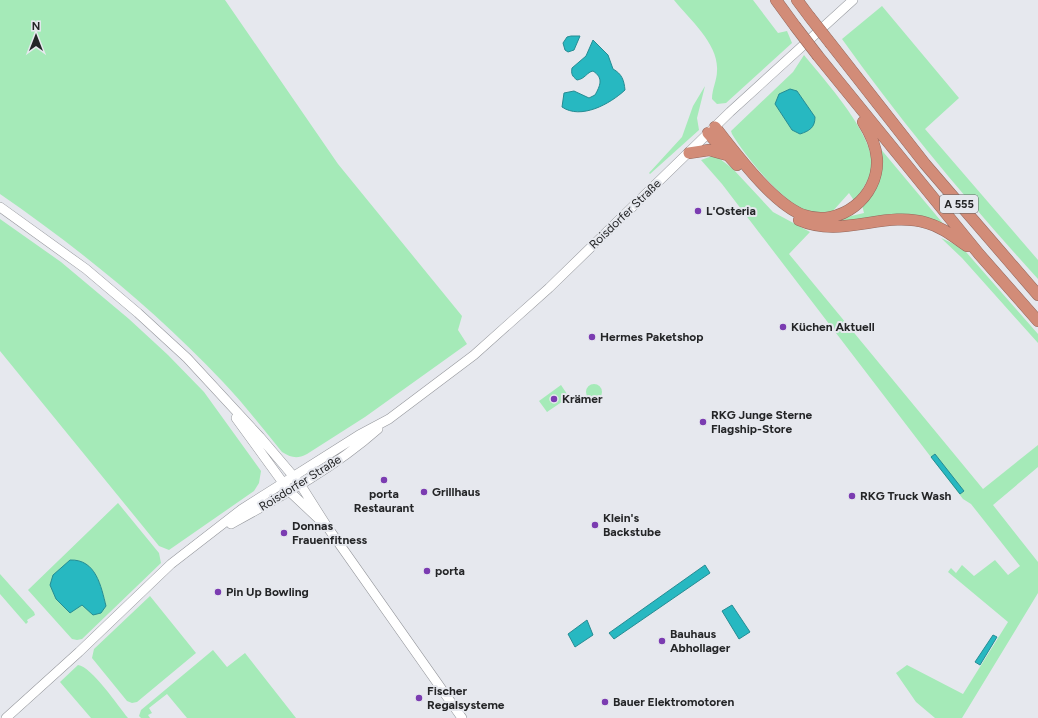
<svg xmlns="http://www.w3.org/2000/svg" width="1038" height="718" font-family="Figtree,sans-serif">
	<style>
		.green { fill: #a5eab8; fill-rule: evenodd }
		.water { fill: #27b8c1; stroke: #268c93 }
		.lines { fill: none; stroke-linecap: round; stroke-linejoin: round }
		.secondary-casing { stroke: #95979c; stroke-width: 10 }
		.motorway-casing { stroke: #95685c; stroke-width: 12 }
		.secondary { stroke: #fff; stroke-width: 9 }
		.motorway { stroke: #d28c78; stroke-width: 11 }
		.motorway-bridge-casing { stroke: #95685c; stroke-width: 12; stroke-linecap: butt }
		.motorway-bridge { stroke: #d28c78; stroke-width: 11 }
		.poi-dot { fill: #7b3cb1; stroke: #e6e8ee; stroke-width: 1.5 }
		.labels { text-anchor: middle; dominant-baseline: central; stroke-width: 4; stroke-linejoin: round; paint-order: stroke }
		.shield { fill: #e6e8ee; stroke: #5e6063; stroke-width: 1 }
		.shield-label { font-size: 11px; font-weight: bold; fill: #242527 }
		.poi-label { font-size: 12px; font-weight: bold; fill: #242527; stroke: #e6e8ee; text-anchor: start }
		.street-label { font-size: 12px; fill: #242527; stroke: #e6e8ee }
	</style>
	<rect width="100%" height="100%" fill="#e6e8ee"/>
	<path class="green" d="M 0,0 L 225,0 L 338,164 L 462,316 L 458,330 L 467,344 L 365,417 L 307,454 C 297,459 292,458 282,452 C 263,429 244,404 223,382 C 156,311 81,250 0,194 Z
		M 674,0 L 753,0 L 778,33 L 787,31 L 792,43 L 726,103 L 717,104 L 712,99 C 712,89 717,80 717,71 C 719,44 690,20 674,0 Z
		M 882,6 L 959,98 L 925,129 L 1038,260 L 1038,279 C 969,203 902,123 842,39 Z
		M 804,55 C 825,81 876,136 872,169 C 871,177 859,194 855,202 L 849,193 L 832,212 C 824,212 814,213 807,211 C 782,202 745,156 732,134 L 731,131 L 793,72 ZM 797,91 L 815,117 L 810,130 L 800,134 L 792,130 L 775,104 Z
		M 705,86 L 697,118 L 699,130 L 650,174 L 649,173 L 682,137 L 693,106 Z
		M 879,147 L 946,227 L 918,216 L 835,224 L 834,220 L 864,213 L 862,205 Z
		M 715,155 L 733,169 L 773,212 L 810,232 L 789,254 L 983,489 L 1038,445 L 1038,467 L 993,505 L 1038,562 L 1038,593 L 962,718 L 935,718 L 916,702 L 896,673 L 907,665 L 963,694 L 1008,622 L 948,572 L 951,568 L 956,573 L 962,565 L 974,576 L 995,560 L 1008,575 L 1020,566 L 971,504 L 963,499 L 722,184 L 701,160 Z
		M 0,219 L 61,262 L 129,319 L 168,355 L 204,392 L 261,471 L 259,483 L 254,491 L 169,550 L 159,546 L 0,351 Z
		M 941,238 L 952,243 L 966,252 L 1038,334 L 1038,343 L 962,258 Z
		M586 392a8 8 0 1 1 16 0a8 8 0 1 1-16 0Z
		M 561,385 L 569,397 L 547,412 L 539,401 Z
		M 118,503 L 159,553 L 161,563 L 82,639 L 77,640 L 72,639 L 28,590 Z
		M 0,574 L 34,612 L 35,615 L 27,620 L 28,622 L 26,624 L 0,594 Z
		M 150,596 L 196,653 L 137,702 L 132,703 L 127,701 L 92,658 L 94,649 Z
		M 213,650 L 227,667 L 245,653 L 296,718 L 187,718 L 167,694 L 149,708 L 152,713 L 148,715 L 150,718 L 141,718 L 139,716 L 141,710 Z
		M 78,665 C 92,667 118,706 128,718 L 91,718 L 60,682 Z"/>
	<path class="water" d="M 571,36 L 580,36 L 574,50 L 568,52 L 565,50 L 563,43 L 567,37 Z
		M 593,40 L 608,55 L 613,69 C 622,74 624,80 625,90 C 610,104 581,120 562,107 L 564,93 L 574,91 L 589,98 L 595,95 C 600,86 604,78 593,71 C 587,72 585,79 577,80 C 572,76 571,74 572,68 L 586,56 Z
		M 790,89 L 797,91 L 815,117 C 815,128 809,131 800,134 L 792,130 L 775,104 L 779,94 Z
		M 935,454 L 964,491 L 960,494 L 931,457 Z
		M 70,560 C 96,559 101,586 106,606 L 101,613 L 93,615 L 82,605 L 70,613 L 56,599 L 50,585 L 53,575 Z
		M 705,565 L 710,573 L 614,639 L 609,633 Z
		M 732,605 L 750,632 L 739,639 L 722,611 Z
		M 587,620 L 593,635 L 575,647 L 568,634 Z
		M 993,635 L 997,637 L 980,665 L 975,662 Z"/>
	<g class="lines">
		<g class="secondary-casing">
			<path id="secondary" d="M 0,207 L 86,269 L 138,313 L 187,358 L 260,437 L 300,484 L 326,525 L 462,718
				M 236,418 L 289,491 L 322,522
				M 231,524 C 282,496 334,468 378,429
				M 6,718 L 79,652 L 171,564 L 242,509 L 359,435 L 389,419 L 474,355 L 549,288 L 730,112 L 853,0"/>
		</g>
		<g class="motorway-casing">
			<path id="motorway" d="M 776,0 L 795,26
				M 797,0 L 809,16
				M 831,44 L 925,164 L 1038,295
				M 818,56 L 979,254 L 1038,321
				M 715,127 C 735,152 772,203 803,215 C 840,228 879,197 877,159 C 876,145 870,133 863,122
				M 708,133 L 737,165
				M 689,153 L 709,150 L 727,155
				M 799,220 C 842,239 884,210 927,223 C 942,227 954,237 967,246"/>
		</g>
		<use href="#secondary" class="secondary"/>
		<use href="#motorway" class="motorway"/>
		<g class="motorway-bridge-casing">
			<path id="motorway-bridge" d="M 809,16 L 831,44
				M 795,26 L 818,56"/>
		</g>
		<use href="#motorway-bridge" class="motorway-bridge"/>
	</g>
	<g class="poi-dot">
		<circle cx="698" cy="211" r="4"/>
		<circle cx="783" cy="327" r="4"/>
		<circle cx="592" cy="337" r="4"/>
		<circle cx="554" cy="399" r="4"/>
		<circle cx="703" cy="422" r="4"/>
		<circle cx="384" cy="480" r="4"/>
		<circle cx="424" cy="492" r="4"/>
		<circle cx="852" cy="496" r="4"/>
		<circle cx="595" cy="525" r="4"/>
		<circle cx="284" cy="533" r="4"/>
		<circle cx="427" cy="571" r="4"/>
		<circle cx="218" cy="592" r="4"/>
		<circle cx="662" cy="641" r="4"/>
		<circle cx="419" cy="698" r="4"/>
		<circle cx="605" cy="702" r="4"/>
	</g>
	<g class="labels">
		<rect class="shield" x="940" y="195" width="38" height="18" rx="3"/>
		<g class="shield-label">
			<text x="959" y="204">A 555</text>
		</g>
		<g class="poi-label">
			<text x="706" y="211">L'Osteria</text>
			<text x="791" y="327">Küchen Aktuell</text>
			<text x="600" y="337">Hermes Paketshop</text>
			<text x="562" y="399">Krämer</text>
			<text x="711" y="415">RKG Junge Sterne<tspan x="711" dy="14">Flagship-Store</tspan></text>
			<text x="432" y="492">Grillhaus</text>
			<text x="384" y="494" text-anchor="middle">porta<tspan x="384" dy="14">Restaurant</tspan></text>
			<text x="860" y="496">RKG Truck Wash</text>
			<text x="603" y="518">Klein's<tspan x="603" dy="14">Backstube</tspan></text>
			<text x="292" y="526">Donnas<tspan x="292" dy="14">Frauenfitness</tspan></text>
			<text x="435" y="571">porta</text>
			<text x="226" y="592">Pin Up Bowling</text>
			<text x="670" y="634">Bauhaus<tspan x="670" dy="14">Abhollager</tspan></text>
			<text x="427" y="691">Fischer<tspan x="427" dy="14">Regalsysteme</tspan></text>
			<text x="613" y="702">Bauer Elektromotoren</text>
		</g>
		<g class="street-label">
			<text transform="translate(625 214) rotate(-44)">Roisdorfer Straße</text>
			<text transform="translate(300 483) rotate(-32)">Roisdorfer Straße</text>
		</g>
	</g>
	<g transform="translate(36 36)" stroke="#e6e8ee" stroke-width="3" paint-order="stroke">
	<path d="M0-3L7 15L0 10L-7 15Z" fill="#242527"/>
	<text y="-6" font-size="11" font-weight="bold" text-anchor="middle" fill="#242527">N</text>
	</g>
</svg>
